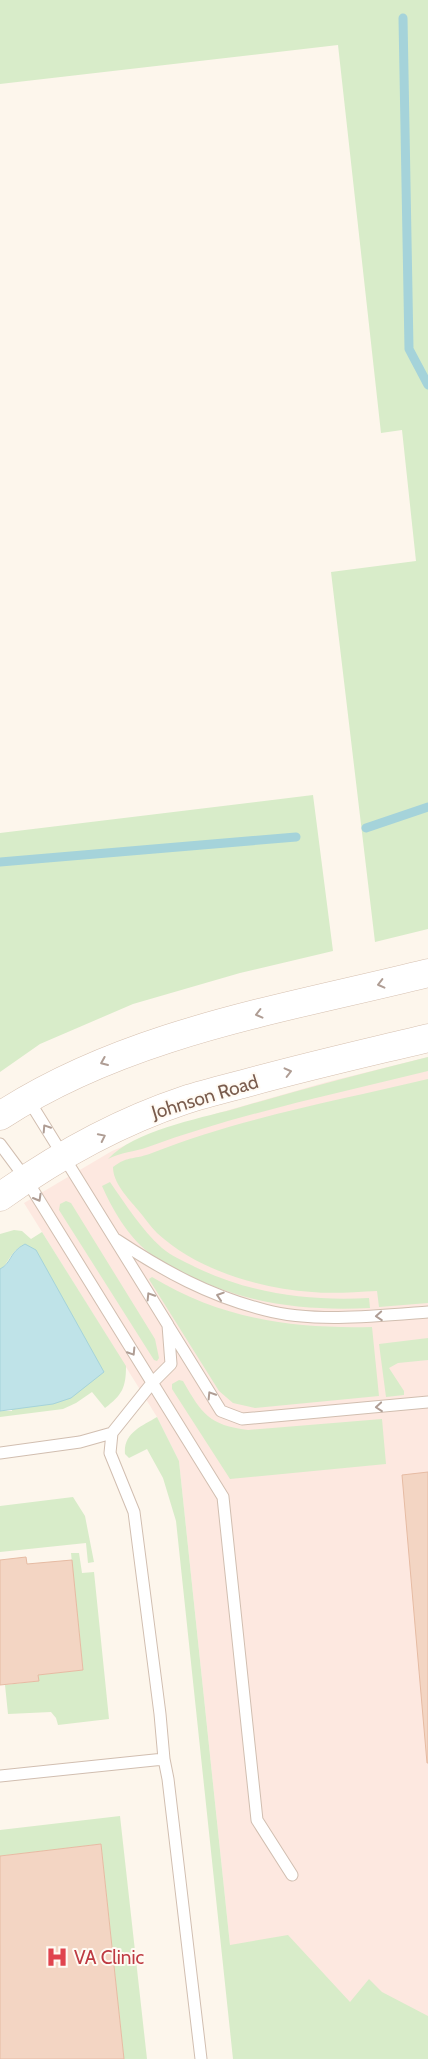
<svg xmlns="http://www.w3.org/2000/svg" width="428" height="2059" font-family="Cabin,sans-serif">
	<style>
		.commercial { fill: #fde8e0 }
		.green { fill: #d8ecc9 }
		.water { fill: #bfe3e8; stroke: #a5d3da }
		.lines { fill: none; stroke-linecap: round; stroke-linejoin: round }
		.stream { stroke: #a5d3da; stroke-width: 9 }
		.building { fill: #f3d5c3; stroke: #e6bba3 }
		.lane-casing { stroke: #d1beb0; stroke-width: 13 }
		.secondary-casing { stroke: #d6c0b0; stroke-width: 29 }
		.lane { stroke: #fff; stroke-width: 11 }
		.secondary { stroke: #fff; stroke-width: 28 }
		.oneway { stroke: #af9d94 }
		.labels { text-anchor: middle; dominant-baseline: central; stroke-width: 4; stroke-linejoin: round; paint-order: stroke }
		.street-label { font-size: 19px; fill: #7a5c4d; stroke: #fffaf3 }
		.health-label { font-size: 19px; fill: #be3a42; stroke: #fffaf3; text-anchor: start }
	</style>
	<rect width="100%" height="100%" fill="#fdf6ec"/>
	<path class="commercial" d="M 428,1057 L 428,2059 L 242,2059 L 179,1461 L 157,1417 L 24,1203 L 112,1151 L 166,1128 L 327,1082 Z"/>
	<path class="green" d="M 0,0 L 428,0 L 428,929 L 375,942 L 331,572 L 416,561 L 402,430 L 381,433 L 338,45 L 0,84 Z
		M 313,795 L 333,951 L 240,973 L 133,1004 L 40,1044 L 0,1072 L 0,833 Z
		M 428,1057 L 428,1071 C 334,1094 239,1114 148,1147 C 134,1152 121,1152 108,1159 C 134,1131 197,1119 234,1109 C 298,1090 363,1073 428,1057 Z
		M 428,1079 L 428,1303 L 379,1307 L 377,1291 C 355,1292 333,1294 312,1292 C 258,1288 197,1270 157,1233 C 150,1226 144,1217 138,1210 C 128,1198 113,1183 113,1167 C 129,1155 135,1160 152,1153 C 240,1118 336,1101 428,1079 Z
		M 110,1182 C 126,1205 141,1229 162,1248 C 171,1256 184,1261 195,1267 C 251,1294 308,1301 369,1298 L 370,1308 C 303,1311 245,1304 184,1273 C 172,1267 158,1260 148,1252 C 128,1236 112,1209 102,1186 Z
		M 66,1201 L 71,1203 L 155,1339 L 159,1358 L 157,1361 L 154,1360 L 59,1210 L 60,1204 Z
		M 14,1230 L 22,1231 L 31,1239 L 42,1232 L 126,1366 C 126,1388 122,1395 105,1408 L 92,1392 L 76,1403 L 63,1409 L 0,1417 L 0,1411 L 12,1411 L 25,1244 C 12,1250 11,1258 2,1269 L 0,1269 L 0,1234 Z
		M 152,1277 C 221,1319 293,1329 372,1327 L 379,1396 L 255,1408 L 233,1403 L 219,1391 L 150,1281 L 149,1279 Z
		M 428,1338 L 428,1360 L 398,1363 L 389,1368 L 404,1391 L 404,1395 L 386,1397 L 379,1344 Z
		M 179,1380 L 183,1381 C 202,1414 209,1425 248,1430 L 382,1419 L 386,1464 L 230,1479 L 172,1389 L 172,1384 Z
		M 157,1417 L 179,1461 L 230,1945 L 288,1935 L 350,2002 L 369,1979 L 382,1992 L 428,2016 L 428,2059 L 233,2059 L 176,1521 L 163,1478 L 147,1449 L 129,1458 L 125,1454 C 123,1433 142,1426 157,1417 Z
		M 73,1497 L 85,1516 L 94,1562 L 88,1563 L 86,1543 L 0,1552 L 0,1506 Z
		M 71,1553 L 79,1553 L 82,1573 L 94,1572 L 109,1719 L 58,1725 L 56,1718 L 51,1712 L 8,1714 L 5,1685 L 38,1681 L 38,1675 L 83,1670 Z
		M 120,1816 L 147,2059 L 124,2059 L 101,1844 L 0,1856 L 0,1830 Z"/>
	<path class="water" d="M 25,1244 L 36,1250 L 104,1372 L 71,1398 L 53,1404 L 0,1411 L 0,1269 C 12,1263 9,1252 25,1244 Z"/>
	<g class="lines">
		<path class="stream" d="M 403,18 L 409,349 L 428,385
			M 366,828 L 428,807
			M 0,862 L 296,837"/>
	</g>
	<path class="building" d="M 428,1472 L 428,1763 L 427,1763 L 402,1475 Z
		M 26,1557 L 27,1564 L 72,1560 L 83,1670 L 38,1675 L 39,1681 L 0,1685 L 0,1560 Z
		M 101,1844 L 124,2059 L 0,2059 L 0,1856 Z"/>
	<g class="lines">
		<g class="lane-casing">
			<path id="lane" d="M 0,1144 L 26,1179 L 223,1497 L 257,1820 L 292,1875
				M 117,1240 C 164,1271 209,1296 265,1310 C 313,1323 378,1316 428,1312
				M 169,1327 L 221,1411 L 242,1419 L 428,1402
				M 0,1453 L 80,1442 L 112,1433 L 152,1383 L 171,1364 L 168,1325 L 28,1099
				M 164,1759 L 168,1779 L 201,2059
				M 0,1776 L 164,1759 L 160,1714 L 134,1512 L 110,1453 L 112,1433"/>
		</g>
		<g class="secondary-casing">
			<path id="secondary" d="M 0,1116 C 127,1033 283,1009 428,973
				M 0,1197 C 56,1157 119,1122 185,1100 C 204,1094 224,1089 243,1084 C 304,1067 366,1053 428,1038"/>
		</g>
		<use href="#lane" class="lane"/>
		<use href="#secondary" class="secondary"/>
	</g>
	<defs><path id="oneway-chevron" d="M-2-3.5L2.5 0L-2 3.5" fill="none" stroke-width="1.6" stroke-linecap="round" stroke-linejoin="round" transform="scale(1.25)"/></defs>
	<g class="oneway">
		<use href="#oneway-chevron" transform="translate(381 984) rotate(166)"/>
		<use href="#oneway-chevron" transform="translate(259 1014) rotate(166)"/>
		<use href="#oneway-chevron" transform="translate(104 1062) rotate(157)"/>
		<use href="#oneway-chevron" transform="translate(288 1072) rotate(-14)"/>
		<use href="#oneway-chevron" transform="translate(46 1128) rotate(-123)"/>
		<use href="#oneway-chevron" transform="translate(102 1137) rotate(-26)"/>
		<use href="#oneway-chevron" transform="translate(38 1198) rotate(60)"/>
		<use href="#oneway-chevron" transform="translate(150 1296) rotate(-122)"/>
		<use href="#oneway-chevron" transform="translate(220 1296) rotate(-162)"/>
		<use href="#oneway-chevron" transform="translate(379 1316) rotate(176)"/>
		<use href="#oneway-chevron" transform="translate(132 1352) rotate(58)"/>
		<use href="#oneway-chevron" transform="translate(211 1395) rotate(-122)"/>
		<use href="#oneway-chevron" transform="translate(379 1407) rotate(175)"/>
	</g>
	<defs>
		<g id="hospital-bare" transform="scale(1.725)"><path d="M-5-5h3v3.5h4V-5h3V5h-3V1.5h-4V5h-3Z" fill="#e0444e" stroke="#fffaf3" stroke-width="2.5" paint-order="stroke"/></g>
	</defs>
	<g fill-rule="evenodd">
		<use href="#hospital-bare" x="57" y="1957"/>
	</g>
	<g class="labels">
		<g class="street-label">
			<text transform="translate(205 1097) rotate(-17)">Johnson Road</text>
		</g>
		<g class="health-label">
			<text x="74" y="1957">VA Clinic</text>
		</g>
	</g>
</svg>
